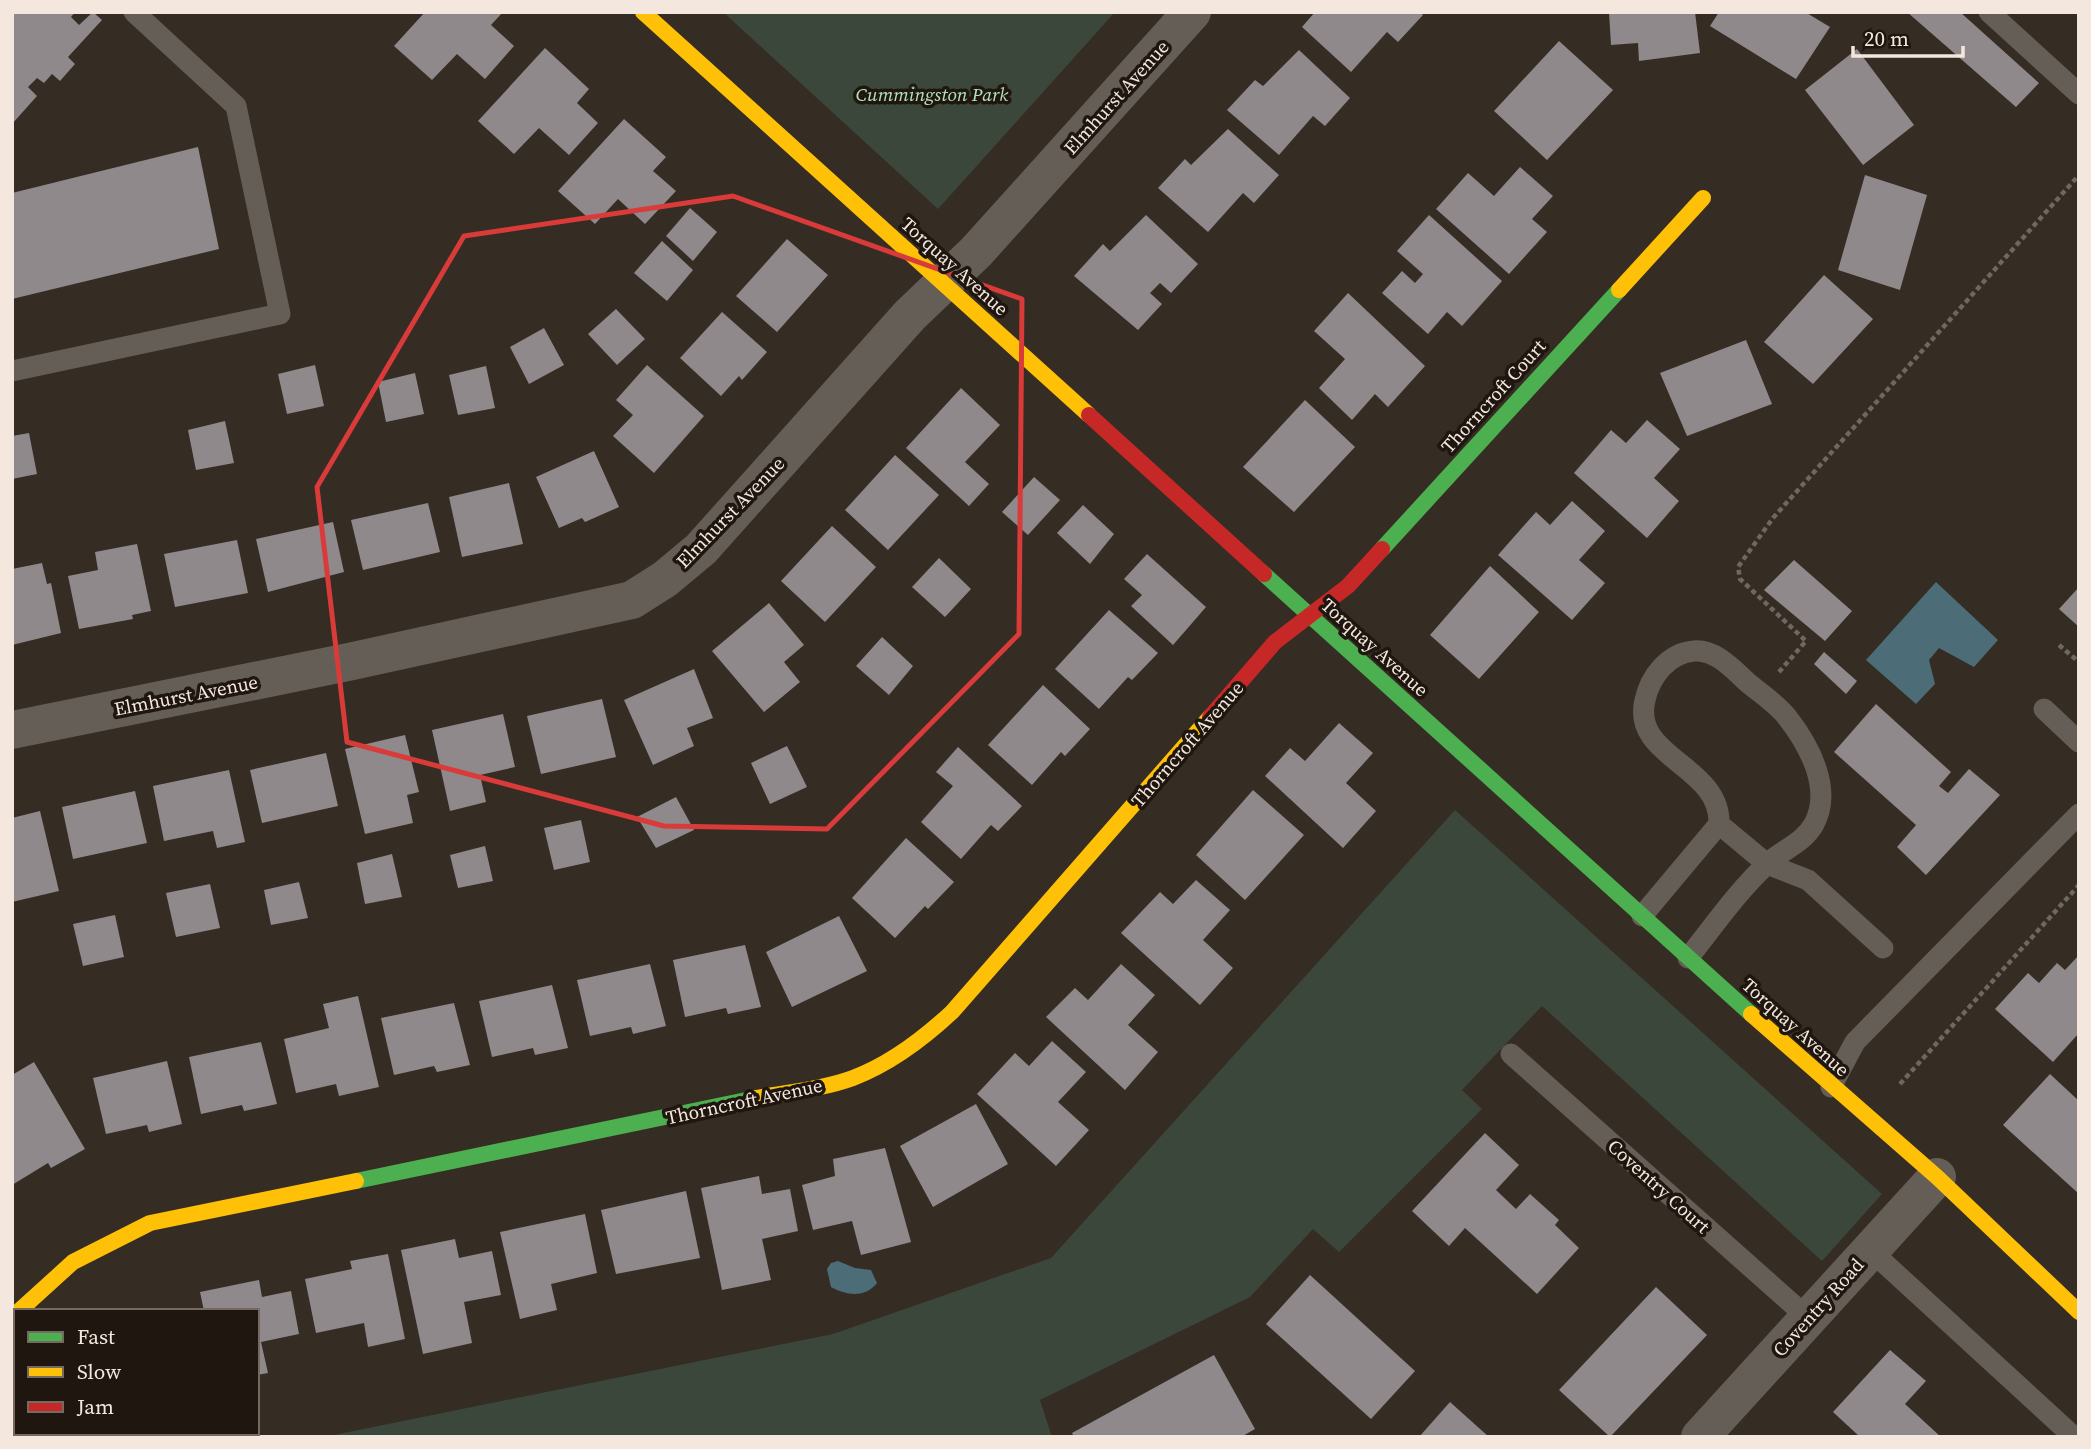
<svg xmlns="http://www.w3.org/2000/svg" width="2091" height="1449" font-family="'Source Serif 4',serif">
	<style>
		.green { fill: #3b473b }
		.water { fill: #4c6d77 }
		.building { fill: #90898c }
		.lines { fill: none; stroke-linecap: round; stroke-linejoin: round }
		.path { stroke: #6f6862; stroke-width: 4.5; stroke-dasharray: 5 3.5; stroke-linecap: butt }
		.lane { stroke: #655e57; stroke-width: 21 }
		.street { stroke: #655e57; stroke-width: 38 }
		.fast { stroke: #4caf50; stroke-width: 16 }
		.slow { stroke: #ffc107; stroke-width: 16 }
		.jam { stroke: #c62828; stroke-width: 16 }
		.marked { fill: none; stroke: #d93b3a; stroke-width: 5; stroke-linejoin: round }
		.labels { text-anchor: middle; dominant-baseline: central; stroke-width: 7; stroke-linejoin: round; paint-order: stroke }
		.park-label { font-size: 19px; font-style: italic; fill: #b3e4bb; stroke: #1e160f }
		.street-label { font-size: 19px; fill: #f4e8de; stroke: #1e160f }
	</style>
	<rect width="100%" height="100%" fill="#352c23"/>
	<path class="green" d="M 723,12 L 1115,12 L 938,209 Z
		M 1455,810 L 1882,1194 L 1822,1261 L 1542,1006 L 1462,1090 L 1482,1109 L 1339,1252 L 1313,1229 L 1250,1297 L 1040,1400 L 1052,1437 L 324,1437 L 833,1334 L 1051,1258 Z"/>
	<path class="water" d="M 1936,582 L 1998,640 L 1974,667 L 1939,648 L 1929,660 L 1935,684 L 1916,704 L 1866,660 Z
		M 838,1261 L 855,1268 L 871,1270 L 877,1283 C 865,1298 847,1296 831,1287 L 827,1269 L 831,1263 Z"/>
	<path class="building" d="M 12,12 L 75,12 L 71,17 L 79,25 L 93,12 L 102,20 L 68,57 L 75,64 L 60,81 L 52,74 L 44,83 L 37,78 L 28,87 L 37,96 L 12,124 Z
		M 425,12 L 503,12 L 491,25 L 514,46 L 485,79 L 457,54 L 432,80 L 394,46 Z
		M 1315,12 L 1420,12 L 1423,15 L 1398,42 L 1387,32 L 1351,72 L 1302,27 Z
		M 1609,12 L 1695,12 L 1700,53 L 1639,61 L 1638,43 L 1611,45 Z
		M 1719,12 L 1805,12 L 1830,27 L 1796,79 L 1710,26 Z
		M 1907,12 L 1960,12 L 2039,83 L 2016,107 Z
		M 1559,41 L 1613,90 L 1547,160 L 1494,111 Z
		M 545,48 L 589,89 L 577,103 L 598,123 L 569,155 L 539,128 L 514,154 L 478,121 Z
		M 1857,49 L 1914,125 L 1863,165 L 1805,90 Z
		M 1299,50 L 1350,98 L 1325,126 L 1313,116 L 1279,155 L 1227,110 L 1255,80 L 1263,86 Z
		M 624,119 L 666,157 L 653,171 L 676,191 L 645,224 L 618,199 L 595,224 L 558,191 Z
		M 1228,129 L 1279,175 L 1254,203 L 1243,193 L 1208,232 L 1158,188 L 1185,159 L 1191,165 Z
		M 198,147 L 219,249 L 12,299 L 12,193 Z
		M 1520,167 L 1553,196 L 1532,219 L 1547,232 L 1509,274 L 1436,209 L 1468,173 L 1494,196 Z
		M 1865,175 L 1927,195 L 1900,290 L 1838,270 Z
		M 690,208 L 717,232 L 693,261 L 666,236 Z
		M 1146,215 L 1198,264 L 1171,293 L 1160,283 L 1150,293 L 1162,304 L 1138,330 L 1074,276 L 1103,244 L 1110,251 Z
		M 1429,215 L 1502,281 L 1462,326 L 1447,312 L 1428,334 L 1382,293 L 1402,271 L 1415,283 L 1423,274 L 1397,251 Z
		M 787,239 L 828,275 L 777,332 L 736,296 Z
		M 662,241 L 693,270 L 667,301 L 634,273 Z
		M 1824,275 L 1873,319 L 1813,384 L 1764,342 Z
		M 1348,293 L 1425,366 L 1388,407 L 1375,394 L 1352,420 L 1319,388 L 1345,359 L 1314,331 Z
		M 616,309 L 645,339 L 617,365 L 588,334 Z
		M 722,312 L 767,352 L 742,380 L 739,376 L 721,396 L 680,358 Z
		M 544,328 L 564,365 L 529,384 L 510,347 Z
		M 1746,340 L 1772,404 L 1687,436 L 1660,373 Z
		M 315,365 L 324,406 L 287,414 L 278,374 Z
		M 647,365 L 704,416 L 654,473 L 613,436 L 633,415 L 616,400 Z
		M 486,366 L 495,408 L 458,415 L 449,375 Z
		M 415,373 L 424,414 L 386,422 L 378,382 Z
		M 961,388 L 1000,425 L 965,462 L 989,484 L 969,506 L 906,448 Z
		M 1305,400 L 1355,447 L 1294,512 L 1243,467 Z
		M 1647,420 L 1680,449 L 1654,478 L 1679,501 L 1647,538 L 1574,473 L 1611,430 L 1626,443 Z
		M 225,421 L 234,463 L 196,470 L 188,430 Z
		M 29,433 L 37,474 L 12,479 L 12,436 Z
		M 594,451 L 619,507 L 585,522 L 582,518 L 559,528 L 536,477 Z
		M 895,455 L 939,495 L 888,550 L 845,510 Z
		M 1034,477 L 1060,500 L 1028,535 L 1002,512 Z
		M 509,483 L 523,544 L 462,557 L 449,497 Z
		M 1572,501 L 1605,531 L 1579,560 L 1605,583 L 1572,620 L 1498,555 L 1536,512 L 1550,525 Z
		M 428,503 L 440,552 L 363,570 L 351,520 Z
		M 1083,505 L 1114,534 L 1090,564 L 1057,533 Z
		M 333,522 L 344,572 L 268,592 L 256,539 Z
		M 832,526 L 876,567 L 825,622 L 781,581 Z
		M 237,540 L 248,593 L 175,607 L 164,554 Z
		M 137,544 L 151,611 L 132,615 L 133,619 L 79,629 L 68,576 L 98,570 L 95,552 Z
		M 1147,554 L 1206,607 L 1173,645 L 1131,606 L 1142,595 L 1124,579 Z
		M 939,558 L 971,589 L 945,617 L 912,587 Z
		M 1794,560 L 1852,611 L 1825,641 L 1764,590 Z
		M 42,563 L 47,584 L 51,583 L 61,633 L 12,645 L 12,569 Z
		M 1490,566 L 1539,612 L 1479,679 L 1430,635 Z
		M 2079,587 L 2079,627 L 2059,609 Z
		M 769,603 L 804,645 L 784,662 L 800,682 L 764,712 L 712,651 Z
		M 1109,610 L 1158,653 L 1132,680 L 1128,677 L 1099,709 L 1055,669 Z
		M 882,637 L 913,666 L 889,695 L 856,666 Z
		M 1824,652 L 1857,681 L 1846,694 L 1814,664 Z
		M 694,669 L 713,718 L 687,728 L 694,746 L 653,765 L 624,700 Z
		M 1043,685 L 1090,729 L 1065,756 L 1061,752 L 1032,785 L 988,745 Z
		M 602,699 L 616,757 L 541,774 L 527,716 Z
		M 1876,704 L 1951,772 L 1939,786 L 1948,793 L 1969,769 L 2000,795 L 1926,875 L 1897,847 L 1916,825 L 1834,752 Z
		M 503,714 L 515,767 L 480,775 L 486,802 L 450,811 L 432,730 Z
		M 1339,723 L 1373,753 L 1346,783 L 1376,811 L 1343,848 L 1265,776 L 1290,748 L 1305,761 Z
		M 405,735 L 419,792 L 407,795 L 413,823 L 365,834 L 345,749 Z
		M 787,746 L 807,787 L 770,804 L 751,763 Z
		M 958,747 L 1022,806 L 998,831 L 991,825 L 961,859 L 921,822 L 953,786 L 936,772 Z
		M 326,753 L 338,806 L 262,823 L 250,770 Z
		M 229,770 L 245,842 L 217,848 L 213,831 L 164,841 L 153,786 Z
		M 1253,790 L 1304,835 L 1245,900 L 1196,855 Z
		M 135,791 L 147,843 L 73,859 L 62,807 Z
		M 676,797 L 694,830 L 656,848 L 637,817 Z
		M 40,811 L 59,891 L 12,902 L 12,818 Z
		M 581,820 L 590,862 L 554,870 L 544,828 Z
		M 906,838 L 954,882 L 928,909 L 925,906 L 895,938 L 852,898 Z
		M 485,846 L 493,881 L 458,888 L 450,855 Z
		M 392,854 L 402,897 L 365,904 L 357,863 Z
		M 1196,880 L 1230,910 L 1203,940 L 1233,968 L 1200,1005 L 1121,933 L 1160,892 L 1173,904 Z
		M 299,882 L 308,918 L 271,925 L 264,890 Z
		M 210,884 L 220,928 L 176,937 L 166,893 Z
		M 115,915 L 124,957 L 83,966 L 73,924 Z
		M 839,916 L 867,971 L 792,1007 L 766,952 Z
		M 745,945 L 761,1007 L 728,1014 L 726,1008 L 685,1017 L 673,960 Z
		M 2079,955 L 2079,1033 L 2053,1062 L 1995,1009 L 2028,973 L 2039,983 L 2057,963 L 2065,970 Z
		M 650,964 L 666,1026 L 633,1034 L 631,1027 L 590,1036 L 577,980 Z
		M 1121,964 L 1155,995 L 1128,1025 L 1158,1052 L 1125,1090 L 1046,1017 L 1075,988 L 1088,1000 Z
		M 552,985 L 568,1048 L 535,1055 L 533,1048 L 492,1057 L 479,1001 Z
		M 358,996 L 379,1087 L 339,1096 L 336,1084 L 296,1093 L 284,1039 L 329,1028 L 323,1004 Z
		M 454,1003 L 470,1065 L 437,1072 L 434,1066 L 394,1075 L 381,1018 Z
		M 1052,1041 L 1086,1072 L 1058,1102 L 1089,1130 L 1056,1166 L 977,1094 L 1015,1053 L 1029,1066 Z
		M 261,1042 L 277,1104 L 244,1111 L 242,1105 L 201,1114 L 189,1057 Z
		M 167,1061 L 182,1124 L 149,1132 L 147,1125 L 106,1134 L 93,1078 Z
		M 34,1062 L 85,1149 L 51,1168 L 48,1163 L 12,1185 L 12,1075 Z
		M 2050,1074 L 2079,1101 L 2079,1194 L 2003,1125 Z
		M 976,1104 L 1008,1164 L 933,1207 L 900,1146 Z
		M 1485,1133 L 1519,1165 L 1496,1190 L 1516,1209 L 1530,1194 L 1559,1220 L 1555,1225 L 1579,1248 L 1537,1294 L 1465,1228 L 1449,1246 L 1412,1211 Z
		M 885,1148 L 911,1242 L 861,1255 L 852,1221 L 813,1230 L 802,1185 L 835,1176 L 833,1159 Z
		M 759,1176 L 762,1194 L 790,1189 L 798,1231 L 762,1239 L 771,1280 L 722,1290 L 701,1188 Z
		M 686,1191 L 700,1258 L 616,1274 L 601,1210 Z
		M 585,1214 L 597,1273 L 551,1284 L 557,1310 L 520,1319 L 500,1232 Z
		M 455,1239 L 459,1258 L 492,1251 L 501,1295 L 464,1302 L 472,1343 L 423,1354 L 401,1250 Z
		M 388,1254 L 405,1339 L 368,1347 L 364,1323 L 316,1333 L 305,1279 L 352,1269 L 350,1261 Z
		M 1310,1275 L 1415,1371 L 1371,1419 L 1266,1324 Z
		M 259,1280 L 262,1297 L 291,1291 L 299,1334 L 261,1342 L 268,1373 L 257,1375 L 257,1311 L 204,1311 L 200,1292 Z
		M 1656,1287 L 1707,1335 L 1610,1437 L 1559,1390 Z
		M 1890,1350 L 1926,1381 L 1905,1404 L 1941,1437 L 1860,1437 L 1833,1412 Z
		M 1214,1355 L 1255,1429 L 1241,1437 L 1074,1437 L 1072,1433 Z
		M 1450,1402 L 1489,1437 L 1419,1437 Z
		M 17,1433 L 103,1433 L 100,1437 L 14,1437 Z"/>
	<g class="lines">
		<path class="path" d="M 2059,645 L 2079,662
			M 1779,672 L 1806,641 L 1740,579 L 1738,567 L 1773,518 L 2079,175
			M 1900,1084 L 2079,885"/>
		<path class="lane" d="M 1989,12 L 2079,94
			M 12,371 L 280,314 L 236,106 L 134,12
			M 2044,709 L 2079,742
			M 1719,824 L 1767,864 L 1808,880 L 1883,948
			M 1642,916 L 1719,824 C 1721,765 1631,758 1645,700 C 1650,677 1668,653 1694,651 C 1715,649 1733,669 1747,682 C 1760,693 1777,704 1787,717 C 1809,745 1833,789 1814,824 C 1803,844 1781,850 1766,865 C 1737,892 1713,927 1688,958
			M 1511,1054 L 1807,1317
			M 1831,1087 L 1855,1042 L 2079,814
			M 1870,1250 L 2074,1437"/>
		<path class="street" d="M 12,730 L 353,661 L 632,600 L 665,579 L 701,549 L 910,315 L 976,252 L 1192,12
			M 1700,1437 L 1937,1177"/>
		<path class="fast" d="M 1382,549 L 1619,290
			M 1264,574 L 1751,1014
			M 356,1181 L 756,1098"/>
		<path class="slow" d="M 643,12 L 1089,415
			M 1619,290 L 1703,198
			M 1751,1014 L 1937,1177 L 2079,1312
			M 756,1098 C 788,1092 823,1089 853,1078 C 890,1064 923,1039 952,1012 L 1210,717
			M 19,1311 L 73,1262 L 150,1223 L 356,1181"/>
		<path class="jam" d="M 1089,415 L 1264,574
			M 1210,717 L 1275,642 L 1348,586 L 1382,549"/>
	</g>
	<path class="marked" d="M 733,196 L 1022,299 L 1019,634 L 827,829 L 664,826 L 347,742 L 317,487 L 464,236 Z"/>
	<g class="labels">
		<g class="park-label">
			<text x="932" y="94">Cummingston Park</text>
		</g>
		<g class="street-label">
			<text transform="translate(1116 97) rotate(-48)">Elmhurst Avenue</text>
			<text transform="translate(955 266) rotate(42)">Torquay Avenue</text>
			<text transform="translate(1493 396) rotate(-48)">Thorncroft Court</text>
			<text transform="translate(730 512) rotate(-46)">Elmhurst Avenue</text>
			<text transform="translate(1375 647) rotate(42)">Torquay Avenue</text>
			<text transform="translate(186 695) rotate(-11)">Elmhurst Avenue</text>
			<text transform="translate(1187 744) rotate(-49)">Thorncroft Avenue</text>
			<text transform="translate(1796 1027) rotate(42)">Torquay Avenue</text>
			<text transform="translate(744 1101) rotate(-12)">Thorncroft Avenue</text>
			<text transform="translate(1659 1186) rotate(42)">Coventry Court</text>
			<text transform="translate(1818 1307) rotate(-48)">Coventry Road</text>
		</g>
	</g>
	<rect width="2091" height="1449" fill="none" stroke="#f4e8de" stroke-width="28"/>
	<rect x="14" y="1309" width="245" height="126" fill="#1e160f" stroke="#746a62" stroke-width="2"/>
	<rect x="28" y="1332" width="35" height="10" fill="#4caf50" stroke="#746a62" stroke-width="2"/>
	<text x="77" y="1344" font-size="21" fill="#f4e8de">Fast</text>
	<rect x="28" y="1367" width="35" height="10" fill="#ffc107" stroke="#746a62" stroke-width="2"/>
	<text x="77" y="1379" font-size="21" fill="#f4e8de">Slow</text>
	<rect x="28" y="1402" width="35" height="10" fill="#c62828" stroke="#746a62" stroke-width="2"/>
	<text x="77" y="1414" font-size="21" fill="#f4e8de">Jam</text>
	<path d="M1853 46v10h110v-10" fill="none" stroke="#f4e8de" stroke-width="3.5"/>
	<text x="1864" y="46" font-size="21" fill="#f4e8de" stroke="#1e160f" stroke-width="5" paint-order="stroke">20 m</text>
</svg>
